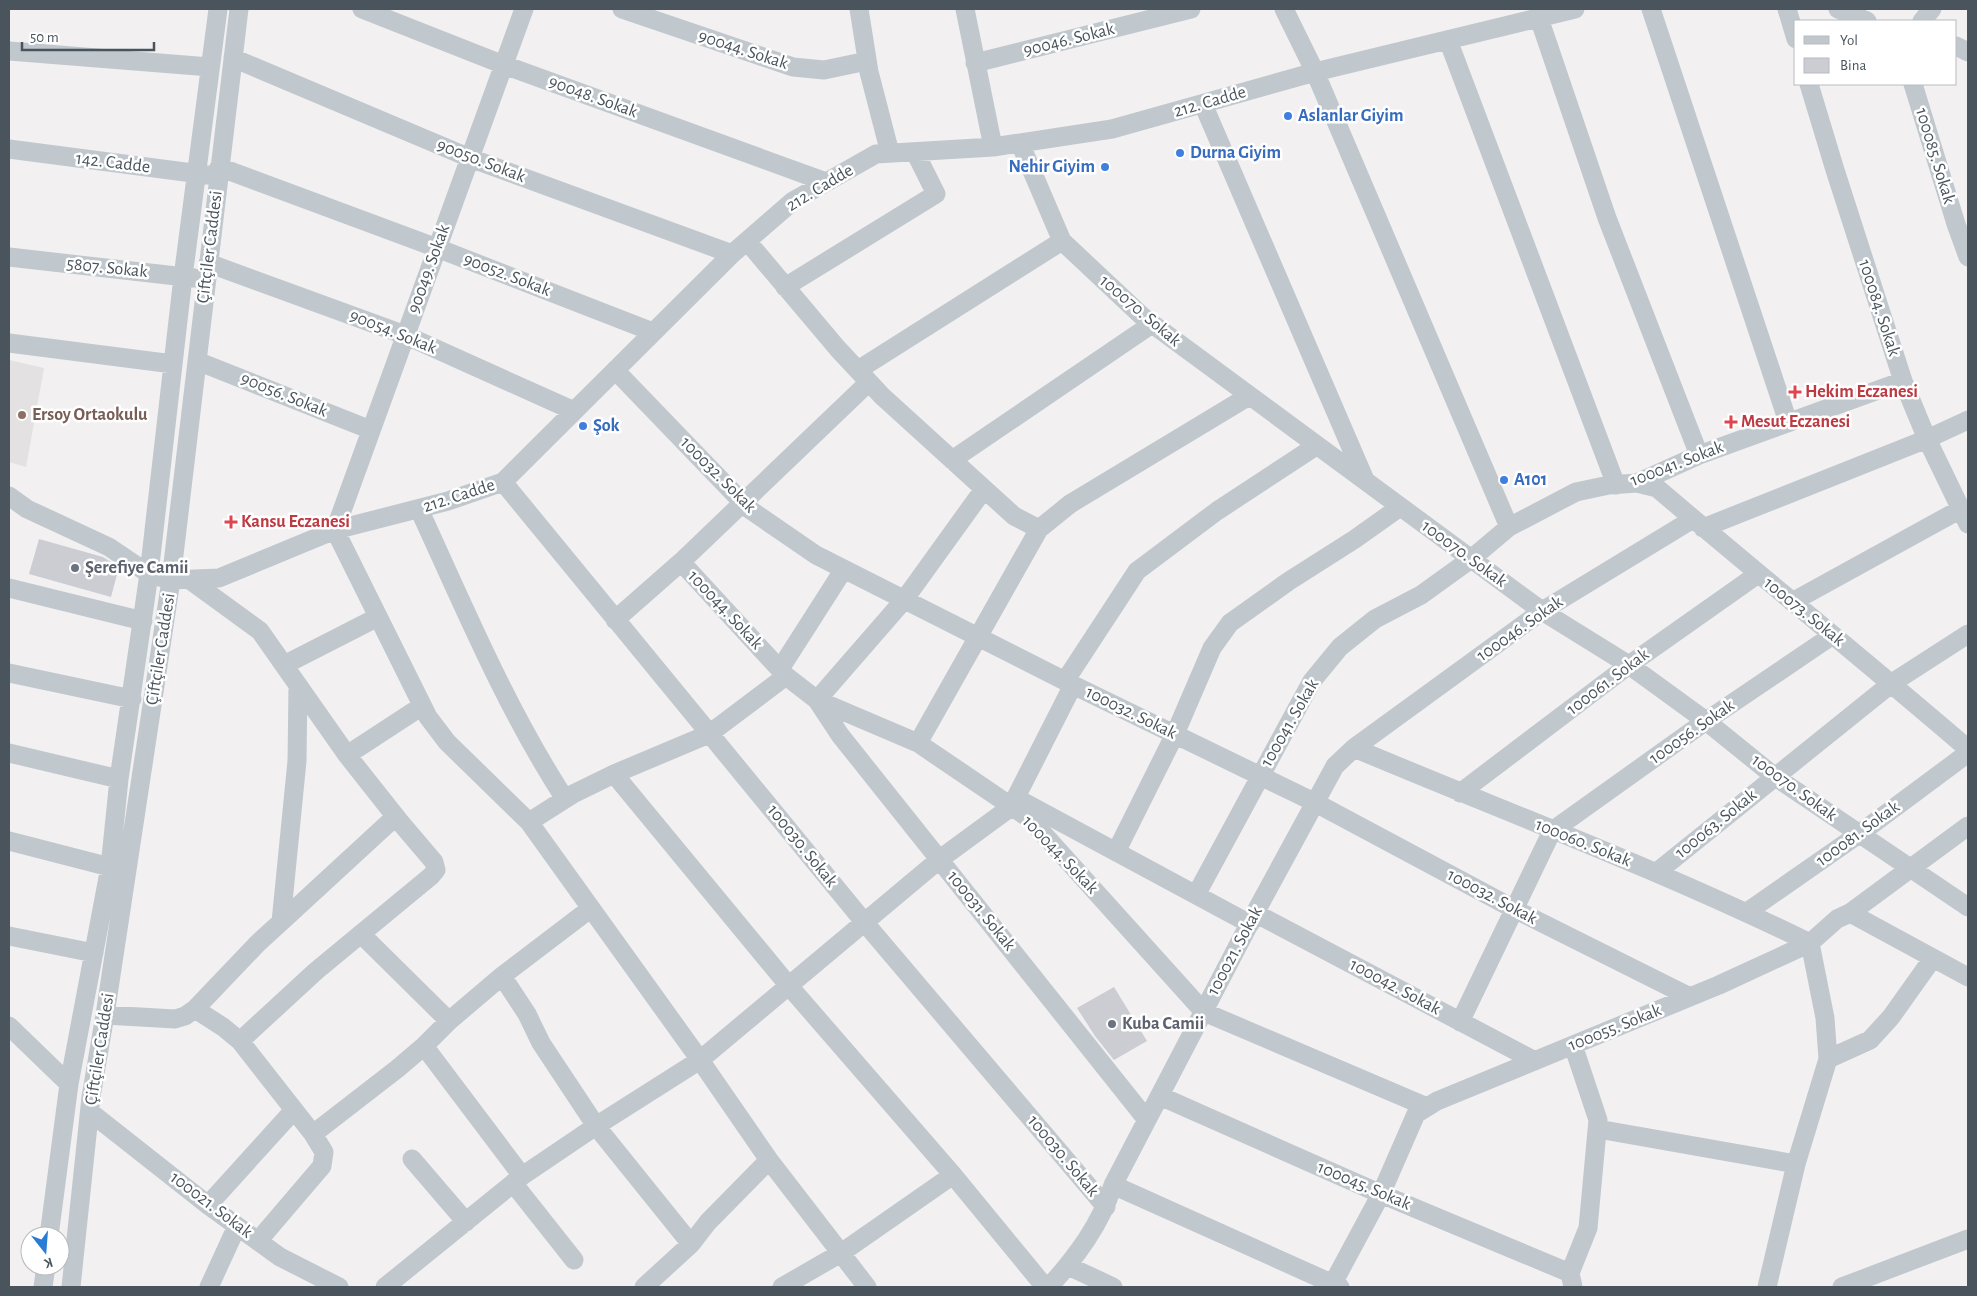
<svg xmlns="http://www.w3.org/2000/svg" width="1977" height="1296" font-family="'Alegreya Sans',sans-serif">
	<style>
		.education { fill: #e3e1e2 }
		.building { fill: #cbcdd2 }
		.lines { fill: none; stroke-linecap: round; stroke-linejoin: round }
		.minor { stroke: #c0c8ce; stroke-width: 19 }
		.shop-dot { fill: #3f7fe0; stroke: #fff; stroke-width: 2 }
		.health-dot { fill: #e0444e; stroke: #fff; stroke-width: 2 }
		.education-dot { fill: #8d6e63; stroke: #fff; stroke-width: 2 }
		.worship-dot { fill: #6b7280; stroke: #fff; stroke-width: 2 }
		.labels { text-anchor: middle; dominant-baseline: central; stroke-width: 5; stroke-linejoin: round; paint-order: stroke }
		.street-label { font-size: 18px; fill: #4a545c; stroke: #fff }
		.shop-label { font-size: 18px; font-weight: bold; fill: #366cbe; stroke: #fff; text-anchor: start }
		.health-label { font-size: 18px; font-weight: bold; fill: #be3a42; stroke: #fff; text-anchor: start }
		.education-label { font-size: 18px; font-weight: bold; fill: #785e54; stroke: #fff; text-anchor: start }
		.worship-label { font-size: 18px; font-weight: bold; fill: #5b616d; stroke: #fff; text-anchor: start }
	</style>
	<rect width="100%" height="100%" fill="#f2f0f1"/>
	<path class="education" d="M 9,360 L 44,368 L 26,467 L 9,462 Z"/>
	<path class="building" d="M 39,539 L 103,557 L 119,567 L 111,597 L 29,574 Z
		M 1114,987 L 1147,1041 L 1114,1060 L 1095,1036 L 1077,1008 Z"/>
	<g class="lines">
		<path class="minor" d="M 362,9 L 504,65 L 826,182
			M 524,9 L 335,530 L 428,717 L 447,742 L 529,822 L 700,1060 L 769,1160 L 867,1287
			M 622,9 L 793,67 L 824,70 L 867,61
			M 859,9 L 869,72 L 890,153
			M 965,9 L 993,147
			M 1284,9 L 1315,72 L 1509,527
			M 1651,9 L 1788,422
			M 1787,9 L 1796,39
			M 1838,9 L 1867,21
			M 1539,18 L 1607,218 L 1699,455
			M 1922,21 L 1932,9
			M 1448,40 L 1616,485
			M 1956,46 L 1968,52
			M 9,51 L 210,67
			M 233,58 L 470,158 L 732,254
			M 975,63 L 1191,9
			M 1809,84 L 1835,170 L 1903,381 L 1927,439 L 1968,524
			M 1913,84 L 1956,224 L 1968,257
			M 1203,104 L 1365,480
			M 1020,143 L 1062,241 L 1143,317 L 1542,611 L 1629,665 L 1706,721 L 1774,776 L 1968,907
			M 9,149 L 208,175
			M 219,167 L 437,248 L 653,332
			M 747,241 L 838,349 L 882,396 L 1014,516 L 1039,529
			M 9,257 L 194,278
			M 208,263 L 405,335 L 574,411
			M 785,287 L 936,194 L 915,152
			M 9,343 L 173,364
			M 197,361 L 371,430
			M 615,370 L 749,509 L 816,555 L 1073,685 L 1314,802 L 1516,910 L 1690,997
			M 858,370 L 1062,241
			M 952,460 L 1152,324
			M 503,482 L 865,923 L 1106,1207
			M 1637,483 L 1657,488 C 1760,576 1866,661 1968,749
			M 984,489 L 904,600 L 817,700 L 840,735 L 1147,1120
			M 9,496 L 27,509 L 109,547 L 149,574 L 171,580 L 219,578 L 335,530 L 448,501 L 503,482 L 732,254 L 793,201 L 876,154 L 993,147 L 1112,129 L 1315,72 L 1575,9
			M 419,509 C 464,607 506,708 565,799
			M 1703,528 L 1927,439 L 1968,420
			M 681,562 L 786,676 L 817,700 L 918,743 L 1030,819 L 1204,1012 L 1427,1107
			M 190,580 L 260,631 L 347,755 L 400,822 L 434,862 L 436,870 L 431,876 L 316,971 L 240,1041
			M 9,588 L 143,621
			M 1792,602 L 1961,509
			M 615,620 L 681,562 L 869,382
			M 284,665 L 378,617
			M 780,669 L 844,569
			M 9,673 L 132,699
			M 1065,681 L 1137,571 L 1217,511 L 1316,446
			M 918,743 L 1039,529 L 1070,504 L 1249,396
			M 1354,748 C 1506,812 1661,870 1810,943 L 1825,1018 L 1828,1059 L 1796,1164 L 1767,1287
			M 9,753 L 119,779
			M 347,755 L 422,706
			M 614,774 L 789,986 L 953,1175 L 1045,1287
			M 1460,793 L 1629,665 L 1758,574
			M 1020,800 L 1250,924
			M 529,822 L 573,794 L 614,774 L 709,734 L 786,676
			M 9,841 L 110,867
			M 1116,852 L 1175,734 L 1212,648 L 1230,623 L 1289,581 L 1355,539 L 1400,507
			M 1657,872 L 1892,683 L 1968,634
			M 1196,895 L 1312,681 L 1340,647 L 1375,619 L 1421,595 L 1471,559 L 1509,527 L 1576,492 L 1609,485 L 1637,483 L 1699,455 L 1903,381
			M 1747,912 L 1859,834 L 1968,753
			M 1255,913 L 1535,1061
			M 1850,913 L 1968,977
			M 281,922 L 395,817
			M 361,934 L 449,1021
			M 9,936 L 94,953
			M 502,976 L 527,1014 L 541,1043 L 596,1126 L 691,1244 L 644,1287
			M 195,1009 L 258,943 L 281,922 L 297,761 L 298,685
			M 105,1015 L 175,1019 L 185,1016 L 195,1009 L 223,1027 L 240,1041 L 313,1134 L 324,1152 L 322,1166 L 258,1241
			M 1460,1022 L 1552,831 L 1706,721 L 1833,635
			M 9,1026 L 69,1084
			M 424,1046 L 522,1176
			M 1828,1059 L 1870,1040 L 1891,1017 L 1933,958
			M 1160,1096 L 1381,1194 L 1570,1273
			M 90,1112 L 208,1205 L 280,1257 L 339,1287
			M 1598,1129 L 1796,1164
			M 313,1134 L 397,1069 L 424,1046 L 449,1021 L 502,976 L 590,909
			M 412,1159 L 466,1222
			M 513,1183 L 574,1260
			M 1113,1185 L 1340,1287
			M 208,1205 L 294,1110
			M 49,1236 L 69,1084 L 110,867 L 119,779 L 149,574 L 183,277 L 218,9
			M 691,1244 L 708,1222 L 769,1160
			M 1068,1266 L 1113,1287
			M 43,1287 L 46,1266
			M 71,1287 L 91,1097 L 105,1015 L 171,580 L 239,9
			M 209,1287 L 237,1226
			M 385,1287 L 522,1176 L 596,1126 L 700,1060 L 940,859 L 1011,807 L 1073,685
			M 782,1287 L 841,1253 L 953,1175
			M 1049,1287 C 1076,1257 1101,1224 1113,1185 L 1255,913 L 1335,766 L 1354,748 L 1542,611 L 1693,519
			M 1331,1287 L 1381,1194 L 1416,1114 L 1437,1101 L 1719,985 L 1810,943 L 1837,919 L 1850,913 L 1968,826
			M 1573,1287 L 1570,1273 L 1588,1228 L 1598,1120 L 1573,1045
			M 1842,1287 L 1968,1239"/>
	</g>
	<g class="shop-dot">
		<circle cx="1288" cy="116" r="5"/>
		<circle cx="1180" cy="153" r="5"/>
		<circle cx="1105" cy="167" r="5"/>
		<circle cx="583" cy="426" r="5"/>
		<circle cx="1504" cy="480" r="5"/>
	</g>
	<g class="health-dot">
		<path d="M1792.5 384.5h5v5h5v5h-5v5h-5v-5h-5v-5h5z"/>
		<path d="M1728.5 414.5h5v5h5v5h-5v5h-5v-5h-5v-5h5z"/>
		<path d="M228.5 514.5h5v5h5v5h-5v5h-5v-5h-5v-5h5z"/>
	</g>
	<circle class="education-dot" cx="22" cy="415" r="5"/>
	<g class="worship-dot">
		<circle cx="75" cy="568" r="5"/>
		<circle cx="1112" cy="1024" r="5"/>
	</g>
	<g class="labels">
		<g class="street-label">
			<text transform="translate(1069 40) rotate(-14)">90046. Sokak</text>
			<text transform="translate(743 50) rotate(18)">90044. Sokak</text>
			<text transform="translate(593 97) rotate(20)">90048. Sokak</text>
			<text transform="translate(1210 102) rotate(-16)">212. Cadde</text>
			<text transform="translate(1935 156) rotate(73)">100085. Sokak</text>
			<text transform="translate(481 161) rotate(21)">90050. Sokak</text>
			<text transform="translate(113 163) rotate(7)">142. Cadde</text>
			<text transform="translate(820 188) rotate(-31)">212. Cadde</text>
			<text transform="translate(210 247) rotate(-83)">Çiftçiler Caddesi</text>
			<text transform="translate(107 268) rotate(6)">5807. Sokak</text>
			<text transform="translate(429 269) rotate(-70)">90049. Sokak</text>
			<text transform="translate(507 275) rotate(21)">90052. Sokak</text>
			<text transform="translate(1879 308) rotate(72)">100084. Sokak</text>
			<text transform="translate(1140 311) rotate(40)">100070. Sokak</text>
			<text transform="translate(393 332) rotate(22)">90054. Sokak</text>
			<text transform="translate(284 395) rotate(22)">90056. Sokak</text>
			<text transform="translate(1677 464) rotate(-21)">100041. Sokak</text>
			<text transform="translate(718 475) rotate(45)">100032. Sokak</text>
			<text transform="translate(459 496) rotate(-18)">212. Cadde</text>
			<text transform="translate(1464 554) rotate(36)">100070. Sokak</text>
			<text transform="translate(725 610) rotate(47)">100044. Sokak</text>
			<text transform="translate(1804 612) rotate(39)">100073. Sokak</text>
			<text transform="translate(1520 629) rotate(-35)">100046. Sokak</text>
			<text transform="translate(161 649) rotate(-81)">Çiftçiler Caddesi</text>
			<text transform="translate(1608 682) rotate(-37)">100061. Sokak</text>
			<text transform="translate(1131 713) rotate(26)">100032. Sokak</text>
			<text transform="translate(1290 723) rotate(-60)">100041. Sokak</text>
			<text transform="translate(1692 732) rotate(-35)">100056. Sokak</text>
			<text transform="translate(1794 788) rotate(36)">100070. Sokak</text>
			<text transform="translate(1716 824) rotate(-39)">100063. Sokak</text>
			<text transform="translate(1858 834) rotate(-36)">100081. Sokak</text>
			<text transform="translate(1583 843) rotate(22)">100060. Sokak</text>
			<text transform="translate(802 846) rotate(51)">100030. Sokak</text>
			<text transform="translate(1060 855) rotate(46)">100044. Sokak</text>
			<text transform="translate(1492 897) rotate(28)">100032. Sokak</text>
			<text transform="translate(981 911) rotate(51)">100031. Sokak</text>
			<text transform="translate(1235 951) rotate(-62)">100021. Sokak</text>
			<text transform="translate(1395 987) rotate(28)">100042. Sokak</text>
			<text transform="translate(1615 1028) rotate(-22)">100055. Sokak</text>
			<text transform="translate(100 1049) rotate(-81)">Çiftçiler Caddesi</text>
			<text transform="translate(1063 1156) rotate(50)">100030. Sokak</text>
			<text transform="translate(1364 1186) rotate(23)">100045. Sokak</text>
			<text transform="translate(211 1205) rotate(37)">100021. Sokak</text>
		</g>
		<g class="shop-label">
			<text x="1298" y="116">Aslanlar Giyim</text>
			<text x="1190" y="153">Durna Giyim</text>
			<text x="1095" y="167" text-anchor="end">Nehir Giyim</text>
			<text x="593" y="426">Şok</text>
			<text x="1514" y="480">A101</text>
		</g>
		<g class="health-label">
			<text x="1805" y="392">Hekim Eczanesi</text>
			<text x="1741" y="422">Mesut Eczanesi</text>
			<text x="241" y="522">Kansu Eczanesi</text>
		</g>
		<g class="education-label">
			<text x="32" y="415">Ersoy Ortaokulu</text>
		</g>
		<g class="worship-label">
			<text x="85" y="568">Şerefiye Camii</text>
			<text x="1122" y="1024">Kuba Camii</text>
		</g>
	</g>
	<rect width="1977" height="1296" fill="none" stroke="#4a545c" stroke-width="20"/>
	<rect x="1794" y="20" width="162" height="65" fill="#ffffff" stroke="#b7bbbe"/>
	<rect x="1804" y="36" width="25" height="8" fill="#c0c8ce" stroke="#b7bbbe"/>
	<text x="1840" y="45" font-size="15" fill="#4a545c">Yol</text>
	<rect x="1804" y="58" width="25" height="15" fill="#cbcdd2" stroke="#b7bbbe"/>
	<text x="1840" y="70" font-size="15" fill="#4a545c">Bina</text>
	<g transform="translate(45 1251) rotate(163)"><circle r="24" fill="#ffffff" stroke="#b7bbbe"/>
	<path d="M0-4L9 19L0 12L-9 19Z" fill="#2a7cd3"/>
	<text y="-8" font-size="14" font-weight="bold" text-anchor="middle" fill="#4a545c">K</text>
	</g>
	<path d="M22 42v8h132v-8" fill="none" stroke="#4a545c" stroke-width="2.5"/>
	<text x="30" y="42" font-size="15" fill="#4a545c" stroke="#ffffff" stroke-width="4" paint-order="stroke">50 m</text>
</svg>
